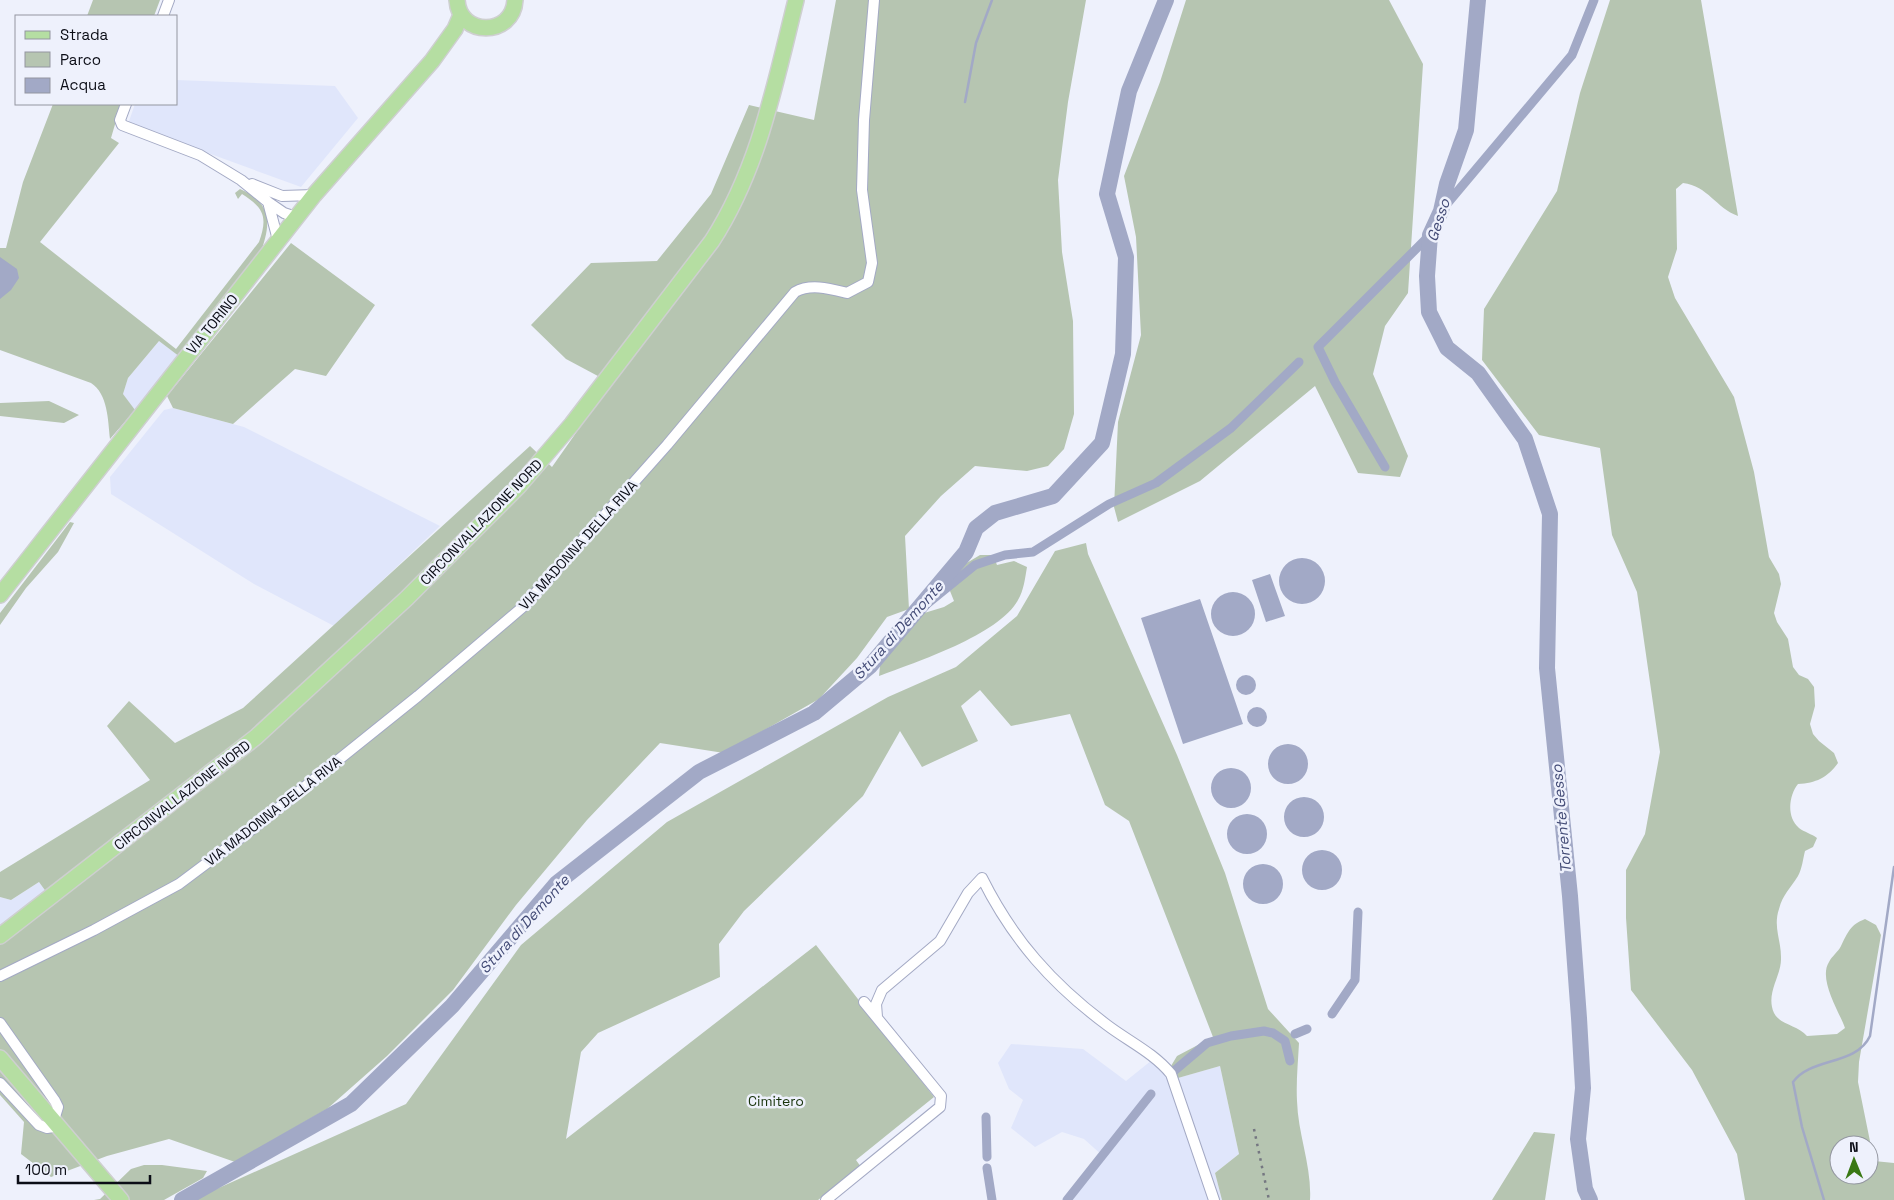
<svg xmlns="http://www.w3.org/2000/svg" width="1894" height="1200" font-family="'Space Grotesk',sans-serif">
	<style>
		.built { fill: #e0e6fb }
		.green { fill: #b6c5b1; fill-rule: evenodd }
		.water { fill: #a2a9c6 }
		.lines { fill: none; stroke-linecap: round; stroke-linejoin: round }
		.stream { stroke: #a2a9c6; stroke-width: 2.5 }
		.canal { stroke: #a2a9c6; stroke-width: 9 }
		.river { stroke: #a2a9c6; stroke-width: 16 }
		.street-casing { stroke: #a3a9c4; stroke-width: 12 }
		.primary-casing { stroke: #cecfd0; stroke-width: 18 }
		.street { stroke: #fff; stroke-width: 10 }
		.primary { stroke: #b5dea2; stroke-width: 15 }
		.rail { stroke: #757781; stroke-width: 2.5; stroke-dasharray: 2.5 5; stroke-linecap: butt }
		.labels { text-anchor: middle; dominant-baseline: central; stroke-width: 5; stroke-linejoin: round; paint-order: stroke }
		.street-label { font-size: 14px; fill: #0b0d16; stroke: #eef1fc }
		.park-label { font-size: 14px; fill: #18330b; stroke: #eef1fc }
		.water-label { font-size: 15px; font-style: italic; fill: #434b76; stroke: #eef1fc }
	</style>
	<rect width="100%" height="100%" fill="#eef1fc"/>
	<path class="built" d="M 176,80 L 335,86 L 358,118 L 301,187 L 128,124 L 135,104 L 176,104 Z
		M 159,341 L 180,357 L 136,413 L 123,394 L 128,378 Z
		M 173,408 L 244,427 L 440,526 L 334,626 L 254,584 L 111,494 L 110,477 L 164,410 Z
		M 39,882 L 47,893 L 0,929 L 0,897 L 11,900 Z
		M 1011,1044 L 1083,1049 L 1126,1081 L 1152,1060 L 1178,1078 L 1220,1066 L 1239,1154 L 1215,1173 L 1222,1200 L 1073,1200 L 1103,1156 L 1084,1139 L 1062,1132 L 1035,1147 L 1011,1128 L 1023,1100 L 1009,1089 L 998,1063 Z"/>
	<path class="green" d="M 93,0 L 160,0 L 154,16 L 87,16 Z
		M 836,0 L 1086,0 L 1068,102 L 1058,180 L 1062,252 L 1073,321 L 1074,414 L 1064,449 L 1048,466 L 1027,471 L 975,466 L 941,496 L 905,536 L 909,609 L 887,617 L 857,658 L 819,699 L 724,753 L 660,743 L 587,820 L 516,905 L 453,990 L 387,1056 L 327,1109 L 235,1162 L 169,1139 L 107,1156 L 51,1177 L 21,1154 L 24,1122 L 0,1095 L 0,929 L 47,893 L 39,882 L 11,900 L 0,897 L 0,872 L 150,780 L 107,726 L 129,701 L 175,743 L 243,708 L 530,446 L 552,467 L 611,383 L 566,359 L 531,325 L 591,263 L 657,261 L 711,194 L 749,105 L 814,120 Z
		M 1186,0 L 1389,0 L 1423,64 L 1408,293 L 1385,326 L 1373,374 L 1408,456 L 1400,477 L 1358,473 L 1315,386 L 1200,481 L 1118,522 L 1114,507 L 1118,422 L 1141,335 L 1136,237 L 1124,176 L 1160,82 Z
		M 1610,0 L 1701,0 L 1738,216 C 1716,208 1708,186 1683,183 L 1676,189 L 1677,249 L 1668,277 L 1675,298 L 1734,397 L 1754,472 L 1769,557 L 1779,574 L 1781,584 L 1774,613 L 1777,622 L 1788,639 L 1793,667 L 1799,675 L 1808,679 L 1814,687 L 1815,706 L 1810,724 L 1813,734 L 1819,741 L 1834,753 L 1838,763 C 1827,778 1816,783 1798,784 C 1789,795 1786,817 1799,828 C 1804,832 1812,834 1817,838 L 1813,847 L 1805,851 C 1803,859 1802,869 1798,876 C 1790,889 1783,894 1779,909 C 1773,927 1781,940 1781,957 C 1782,976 1765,993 1774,1013 C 1780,1025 1798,1025 1807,1036 L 1837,1034 L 1845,1028 C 1839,1011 1818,979 1829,962 C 1832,956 1838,952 1841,946 C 1848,932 1850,925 1865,919 L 1876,925 L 1881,935 L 1859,1062 L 1858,1082 L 1874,1161 L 1894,1163 L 1894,1200 L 1745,1200 L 1737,1154 L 1692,1070 L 1631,990 L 1626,918 L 1626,870 L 1645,834 L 1660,752 L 1637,592 L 1612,535 L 1600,448 L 1539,435 L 1482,360 L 1484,309 L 1557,191 L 1580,93 ZM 1839,1145 L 1869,1145 L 1869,1175 L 1839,1175 Z
		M 53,104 L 121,104 L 111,138 L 119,143 L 40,242 L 176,349 L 259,242 C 268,217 264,208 242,194 L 238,199 L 235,193 L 240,189 C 273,203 271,225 260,254 L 180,357 L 159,341 L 128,378 L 123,394 L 135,410 L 110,439 C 108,420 108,394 91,383 L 0,350 L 0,248 L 6,248 L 23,182 Z
		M 291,243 L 375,305 L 326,376 L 295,369 L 233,424 L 173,408 L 167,396 Z
		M 49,401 L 79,415 L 64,423 L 0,416 L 0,403 Z
		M 70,522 L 74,523 L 58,552 L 26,588 L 0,625 L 0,613 Z
		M 1086,543 L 1088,554 L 1177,755 L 1225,873 L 1268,1009 L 1299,1043 C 1298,1062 1296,1082 1297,1101 C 1298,1135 1312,1167 1310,1200 L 1222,1200 L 1215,1173 L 1239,1154 L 1220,1066 L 1178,1078 L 1171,1066 L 1177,1056 L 1213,1037 L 1129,821 L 1105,805 L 1070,714 L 1011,726 L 980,690 L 961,706 L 978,741 L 922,767 L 900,731 L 863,796 L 744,911 L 719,944 L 720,977 L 598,1033 L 581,1052 L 566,1139 L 816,945 L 934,1097 L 856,1160 L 861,1167 L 818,1200 L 192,1200 L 406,1104 L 521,945 L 667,822 L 888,697 L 956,667 L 1017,616 L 1055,551 Z
		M 980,555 L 993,555 L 997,565 L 1014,561 L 1027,567 C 1025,578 1024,590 1018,600 C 999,635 916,662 879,676 L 880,666 L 885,656 L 921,614 L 944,607 L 954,601 L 950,591 L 960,567 Z
		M 1534,1132 L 1555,1134 L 1545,1200 L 1492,1200 Z
		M 144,1165 L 162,1165 L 207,1171 L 203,1178 L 164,1200 L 94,1200 L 100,1199 L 131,1169 Z"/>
	<path class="water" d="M 0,257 L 17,269 L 19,278 L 11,290 L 0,299 Z
		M1279 581a23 23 0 1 1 46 0a23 23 0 1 1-46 0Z
		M 1270,574 L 1285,616 L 1266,622 L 1252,580 Z
		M1211 614a22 22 0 1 1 44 0a22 22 0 1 1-44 0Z
		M 1200,599 L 1243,724 L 1183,744 L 1141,618 Z
		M1236 685a10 10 0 1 1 20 0a10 10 0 1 1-20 0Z
		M1247 717a10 10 0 1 1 20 0a10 10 0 1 1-20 0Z
		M1268 764a20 20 0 1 1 40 0a20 20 0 1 1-40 0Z
		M1211 788a20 20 0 1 1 40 0a20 20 0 1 1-40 0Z
		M1284 817a20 20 0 1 1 40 0a20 20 0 1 1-40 0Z
		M1227 834a20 20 0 1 1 40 0a20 20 0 1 1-40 0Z
		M1302 870a20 20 0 1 1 40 0a20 20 0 1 1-40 0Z
		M1243 884a20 20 0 1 1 40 0a20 20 0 1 1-40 0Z"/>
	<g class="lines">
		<path class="stream" d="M 965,102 L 976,43 L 992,0
			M 1824,1200 L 1802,1127 L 1793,1082 C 1811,1057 1856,1066 1870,1036 L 1894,867"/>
		<path class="canal" d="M 1441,211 L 1572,55 L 1594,0
			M 1385,467 L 1335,382 L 1318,347 L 1430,235
			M 906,621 L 975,565 L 1005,555 L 1033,552 L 1109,504 L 1156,483 L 1231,428 L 1299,362
			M 1332,1014 L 1355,980 L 1358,912
			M 1295,1034 L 1307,1029
			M 1174,1071 L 1207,1043 L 1231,1036 L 1264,1031 L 1273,1033 L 1285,1041 L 1290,1061
			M 986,1117 L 987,1157
			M 987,1168 L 992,1200
			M 1067,1200 L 1151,1094"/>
		<path class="river" d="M 1478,0 L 1466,130 L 1447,184 L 1441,211 L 1430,235 L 1427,276 L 1429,312 L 1447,348 L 1478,373 L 1525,439 L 1550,514 L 1547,668 L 1570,896 L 1579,1018 L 1583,1088 L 1578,1139 L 1585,1189 L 1590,1200
			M 182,1200 L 351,1104 L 452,1006 L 557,883 L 699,772 L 814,713 L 870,666 L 966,552 L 976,528 L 995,513 L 1053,496 L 1102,443 L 1123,354 L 1126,257 L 1107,194 L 1129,91 L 1166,0"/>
		<g class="street-casing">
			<path id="street" d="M 163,16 L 169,0
				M 126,104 L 120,120 L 122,125 L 200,155 L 241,180 L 268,202 L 278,240
				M 252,184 L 282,196 L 314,195
				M 268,202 L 284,213 L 296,217
				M 0,976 L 94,930 L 179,884 L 251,830 L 418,696 L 524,606 L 667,445 L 795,292 C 811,283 831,289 847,293 L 868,282 L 872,263 L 862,190 L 864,120 L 874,0
				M 877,1017 L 876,1004 L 882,990 L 940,941 L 968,893 L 982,878 C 1013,940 1052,984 1107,1025 C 1128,1041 1154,1053 1171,1074 L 1214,1200
				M 0,1023 L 55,1101 L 58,1107 L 54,1120
				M 0,1083 L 39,1125 L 47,1128 L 59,1126
				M 826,1200 L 940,1107 L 941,1096 L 864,1002"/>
		</g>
		<g class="primary-casing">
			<path id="primary" d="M 457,0 C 459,37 513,37 515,0
				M 0,595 L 314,195 L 432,61 L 455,29 L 461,15
				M 0,936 L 256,737 L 407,598 L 518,487 L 572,424 L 712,241 C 759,168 775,84 796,0
				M 0,1058 L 121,1200"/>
		</g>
		<use href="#street" class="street"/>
		<use href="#primary" class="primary"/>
		<path class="rail" d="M 1254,1129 L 1269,1200"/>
	</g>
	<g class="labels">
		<g class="street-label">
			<text transform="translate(212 324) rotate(-51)">VIA TORINO</text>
			<text transform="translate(481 522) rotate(-46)">CIRCONVALLAZIONE NORD</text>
			<text transform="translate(578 545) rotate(-48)">VIA MADONNA DELLA RIVA</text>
			<text transform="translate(182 795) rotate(-38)">CIRCONVALLAZIONE NORD</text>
			<text transform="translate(273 811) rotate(-38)">VIA MADONNA DELLA RIVA</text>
		</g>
		<g class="park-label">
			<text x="776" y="1101">Cimitero</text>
		</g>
		<g class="water-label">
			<text transform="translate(1438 220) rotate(-72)">Gesso</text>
			<text transform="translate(898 630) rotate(-48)">Stura di Demonte</text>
			<text transform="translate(1561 819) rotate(-95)">Torrente Gesso</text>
			<text transform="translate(524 924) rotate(-48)">Stura di Demonte</text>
		</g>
	</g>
	<rect x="15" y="15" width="162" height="90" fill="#eef1fc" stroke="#9396a0"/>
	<rect x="25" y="31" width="25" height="8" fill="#b5dea2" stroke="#9396a0"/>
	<text x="60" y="40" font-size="15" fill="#0b0d16">Strada</text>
	<rect x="25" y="52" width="25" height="15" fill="#b6c5b1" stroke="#9396a0"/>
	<text x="60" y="65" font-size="15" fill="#0b0d16">Parco</text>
	<rect x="25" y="78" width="25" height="15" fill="#a2a9c6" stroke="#9396a0"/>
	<text x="60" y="90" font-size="15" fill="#0b0d16">Acqua</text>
	<g transform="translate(1854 1160) rotate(359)"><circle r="24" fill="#eef1fc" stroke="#9396a0"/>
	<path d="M0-4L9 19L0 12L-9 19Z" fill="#397814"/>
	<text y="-8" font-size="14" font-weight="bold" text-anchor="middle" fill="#0b0d16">N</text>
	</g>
	<path d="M18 1175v8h132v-8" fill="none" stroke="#0b0d16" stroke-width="2.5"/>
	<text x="25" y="1175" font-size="15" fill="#0b0d16" stroke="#eef1fc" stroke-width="4" paint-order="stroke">100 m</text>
</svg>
